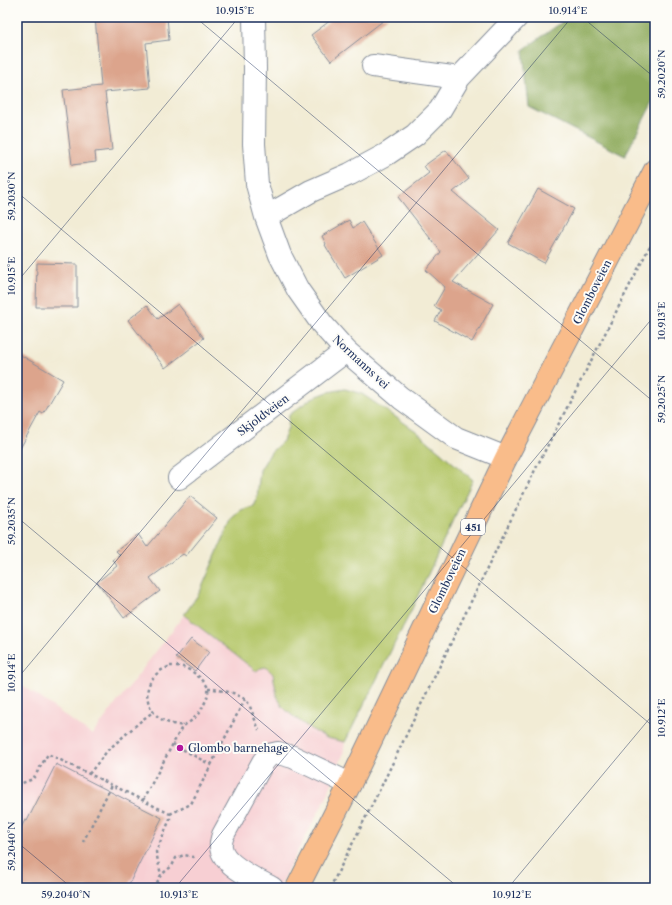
<svg xmlns="http://www.w3.org/2000/svg" width="672" height="905" font-family="'Libre Caslon Text',serif">
	<style>
		.built { fill: #f7cfd3 }
		.green { fill: #b5c76b; stroke: #687b64 }
		.forest { fill: #90ac5f; stroke: #566e5e }
		.building { fill: #dca48c }
		.lines { fill: none; stroke-linecap: round; stroke-linejoin: round }
		.minor-casing { stroke: #868e9a; stroke-width: 24 }
		.major-casing { stroke: #868e9a; stroke-width: 24 }
		.path { stroke: #868e9a; stroke-width: 2.5; stroke-dasharray: 3 3; stroke-linecap: butt }
		.minor { stroke: #fff; stroke-width: 22 }
		.major { stroke: #f9bc8a; stroke-width: 22 }
		.ticks { fill: none; stroke: #1b2f5e; stroke-width: 1; stroke-opacity: 0.45 }
		.poi-dot { fill: #b5179e; stroke: #fdfcf7; stroke-width: 1.5 }
		.labels { text-anchor: middle; dominant-baseline: central; stroke-width: 4; stroke-linejoin: round; paint-order: stroke }
		.shield { fill: #fdfcf7; stroke: #5f6c8c; stroke-width: 1 }
		.shield-label { font-size: 10px; font-weight: bold; fill: #1b2f5e }
		.street-label { font-size: 11px; fill: #1b2f5e; stroke: #fdfcf7 }
		.poi-label { font-size: 11px; fill: #1b2f5e; stroke: #fdfcf7; text-anchor: start }
		.neatline { fill: none; stroke: #1b2f5e; stroke-width: 1.5 }
		.ticks-label { font-size: 10px; text-anchor: middle; fill: #1b2f5e }
	</style>
	<rect width="100%" height="100%" fill="#fdfcf7"/>
	<filter id="ink" filterUnits="userSpaceOnUse"><feTurbulence type="fractalNoise" baseFrequency=".025" numOctaves="2"/><feDisplacementMap in="SourceGraphic" scale="8" xChannelSelector="R" yChannelSelector="G"/><feConvolveMatrix kernelMatrix="1 2 1 2 8 2 1 2 1" color-interpolation-filters="sRGB"/></filter>
	<filter id="wash" filterUnits="userSpaceOnUse"><feTurbulence type="fractalNoise" baseFrequency=".012" numOctaves="4" result="noise"/><feDisplacementMap in="SourceGraphic" scale="16" xChannelSelector="R" yChannelSelector="G"/><feGaussianBlur stdDeviation="0.9" result="paint"/><feColorMatrix in="noise" values="0 0 0 0 0 0 0 0 0 0 0 0 0 0 0 0 0 1.4 0 .05"/><feComposite in="paint" operator="in"/></filter>
	<g filter="url(#wash)">
		<rect width="100%" height="100%" fill="#f2ecd5"/>
		<path class="built" d="M 184,615 L 256,670 L 261,668 L 266,667 L 273,674 L 275,683 L 289,713 L 309,728 L 327,738 L 345,742 L 343,755 L 326,798 L 278,888 L 17,888 L 17,681 L 92,735 Z"/>
		<path class="green" d="M 345,389 L 362,394 L 416,431 L 473,480 L 459,508 L 410,613 L 345,742 L 327,738 L 309,728 L 289,713 L 282,706 L 277,696 L 273,674 L 266,667 L 261,668 L 256,671 L 184,615 L 200,592 L 232,518 L 241,510 L 253,506 L 257,498 L 260,470 L 271,452 L 283,441 L 288,428 L 289,415 L 312,398 L 328,392 Z"/>
		<path class="forest" d="M 569,17 L 655,17 L 655,98 L 625,156 L 529,107 L 523,50 Z"/>
		<g id="blocks">
			<path class="building" d="M 95,17 L 167,17 L 169,40 L 146,43 L 150,88 L 105,92 L 112,150 L 95,152 L 96,162 L 72,165 L 63,90 L 101,86 Z
				M 335,17 L 388,17 L 331,61 L 311,35 Z
				M 446,150 L 469,179 L 453,192 L 499,230 L 453,282 L 493,304 L 472,342 L 435,321 L 441,310 L 434,306 L 445,287 L 426,270 L 441,252 L 398,197 L 429,173 L 424,166 Z
				M 538,189 L 574,209 L 544,263 L 508,243 Z
				M 349,220 L 353,228 L 362,222 L 383,255 L 345,278 L 325,245 L 326,244 L 322,236 Z
				M 37,263 L 77,264 L 77,307 L 36,307 Z
				M 178,304 L 204,338 L 165,368 L 128,320 L 147,305 L 158,319 Z
				M 17,353 L 63,380 L 43,414 L 40,412 L 17,454 Z
				M 190,496 L 217,518 L 186,556 L 183,554 L 150,578 L 160,591 L 124,618 L 97,582 L 117,566 L 113,560 L 120,555 L 116,551 L 138,534 L 147,547 Z
				M 191,639 L 209,652 L 195,671 L 176,658 Z
				M 56,764 L 162,818 L 127,888 L 17,888 L 17,836 L 25,820 L 27,821 Z"/>
		</g>
	</g>
	<g filter="url(#ink)">
		<use href="#blocks" fill-opacity="0" stroke="#868e9a" stroke-width="1"/>
		<g class="lines">
			<g class="minor-casing">
				<path id="minor" d="M 254,17 L 255,68 L 254,144 L 257,184 L 266,217 L 280,255 L 298,290 L 322,324 L 346,351 L 401,398 L 456,438 L 506,458
					M 373,66 L 459,78
					M 266,217 L 311,191 L 350,174 L 387,154 L 415,135 L 440,110 L 459,78 L 517,17
					M 179,478 L 346,351
					M 272,888 C 258,880 223,866 221,847 C 220,844 222,838 223,835 L 263,762 L 269,755 L 278,753 L 293,757 L 350,784"/>
			</g>
			<g class="major-casing">
				<path id="major" d="M 297,888 L 350,784 L 506,458 L 655,170"/>
			</g>
			<path class="path" d="M 170,666 C 174,666 179,666 183,667 C 190,669 205,680 208,688 C 209,694 206,701 203,706 C 200,713 192,722 184,725 C 180,726 173,724 169,723 C 146,715 139,687 159,672 C 162,669 167,668 170,666 Z
				M 208,689 L 214,689 L 233,693 L 245,699 L 249,704 L 259,730
				M 211,765 L 245,699
				M 89,774 L 108,750 L 142,720 L 153,712
				M 17,785 L 33,779 L 48,754 L 112,785 L 170,814 L 170,819 L 156,852 L 161,875
				M 143,800 L 183,725
				M 170,814 L 191,804 L 211,765 L 173,744
				M 83,842 L 112,785
				M 154,888 L 161,875 L 172,866 L 176,858 L 184,855 L 194,857 L 196,856
				M 330,888 L 380,789 L 535,470 L 655,236"/>
			<use href="#minor" class="minor"/>
			<use href="#major" class="major"/>
		</g>
	</g>
	<path class="ticks" d="M 195,17 L 655,403M 582,17 L 655,78M 17,192 L 655,728M 17,282 L 239,17M 17,517 L 459,888M 17,679 L 572,17M 17,842 L 72,888M 175,888 L 655,315M 508,888 L 655,712"/>
	<circle class="poi-dot" cx="180" cy="748" r="4"/>
	<g class="labels">
		<rect class="shield" x="461" y="519" width="24" height="16" rx="3"/>
		<g class="shield-label">
			<text x="473" y="527">451</text>
		</g>
		<g class="street-label">
			<text transform="translate(592 292) rotate(-63)">Glomboveien</text>
			<text transform="translate(361 362) rotate(43)">Normanns vei</text>
			<text transform="translate(263 415) rotate(-37)">Skjoldveien</text>
			<text transform="translate(447 581) rotate(-64)">Glomboveien</text>
		</g>
		<g class="poi-label">
			<text x="188" y="748">Glombo barnehage</text>
		</g>
	</g>
	<rect width="672" height="905" fill="none" stroke="#fdfcf7" stroke-width="44"/>
	<rect x="22" y="22" width="628" height="861" class="neatline"/>
	<g class="ticks-label">
		<text x="235" y="14">10.915°E</text>
		<text x="568" y="14">10.914°E</text>
		<text transform="translate(661 74) rotate(-90)" y="4">59.2020°N</text>
		<text transform="translate(11 196) rotate(-90)" y="4">59.2030°N</text>
		<text transform="translate(11 276) rotate(-90)" y="4">10.915°E</text>
		<text transform="translate(661 321) rotate(-90)" y="4">10.913°E</text>
		<text transform="translate(661 399) rotate(-90)" y="4">59.2025°N</text>
		<text transform="translate(11 521) rotate(-90)" y="4">59.2035°N</text>
		<text transform="translate(11 673) rotate(-90)" y="4">10.914°E</text>
		<text transform="translate(661 718) rotate(-90)" y="4">10.912°E</text>
		<text transform="translate(11 846) rotate(-90)" y="4">59.2040°N</text>
		<text x="66" y="898">59.2040°N</text>
		<text x="179" y="898">10.913°E</text>
		<text x="512" y="898">10.912°E</text>
	</g>
</svg>
